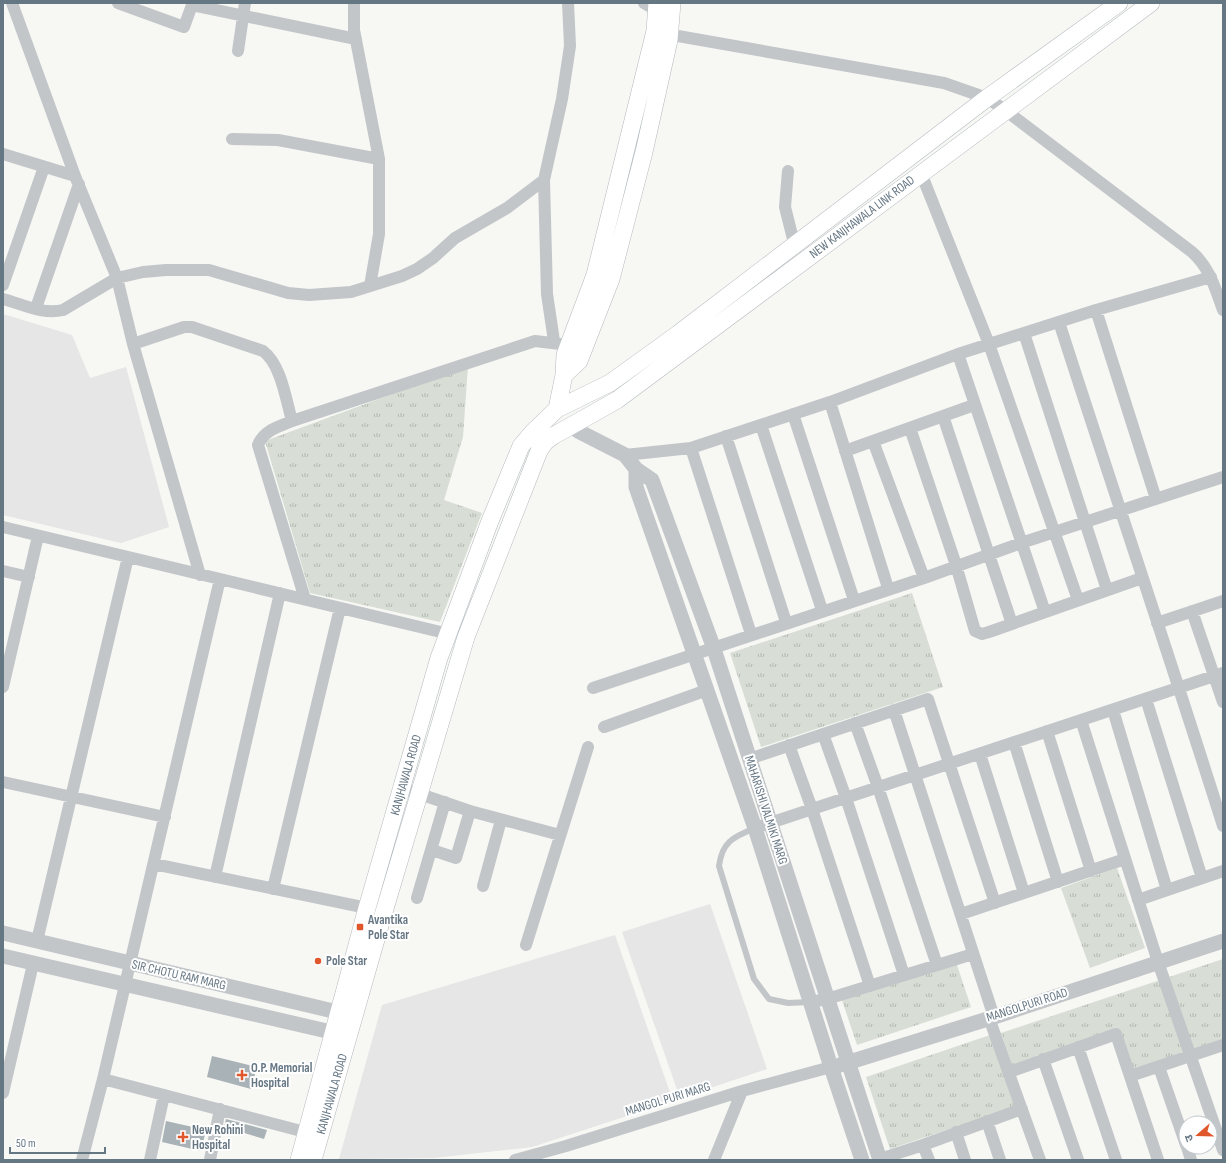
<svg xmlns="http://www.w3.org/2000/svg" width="1226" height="1163" font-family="'Sofia Sans Condensed','Noto Sans Devanagari',sans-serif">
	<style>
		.built { fill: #e5e6e5 }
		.park { fill: url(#park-tufts) }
		.building { fill: #a9b2b6 }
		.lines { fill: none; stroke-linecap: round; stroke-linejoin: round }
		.secondary-casing { stroke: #b4babe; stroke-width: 18 }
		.service { stroke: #c2c6c9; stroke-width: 6 }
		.minor { stroke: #c2c6c9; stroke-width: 12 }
		.tertiary { stroke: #c2c6c9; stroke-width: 15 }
		.secondary { stroke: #fff; stroke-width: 17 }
		.poi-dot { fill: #e0572b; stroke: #fff; stroke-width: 1.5 }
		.labels { text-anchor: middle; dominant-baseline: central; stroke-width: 4; stroke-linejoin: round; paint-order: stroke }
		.street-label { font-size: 13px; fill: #667784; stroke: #fff }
		.poi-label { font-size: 13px; font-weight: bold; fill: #667784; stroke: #fff; text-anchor: start }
	</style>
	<defs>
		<pattern id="park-tufts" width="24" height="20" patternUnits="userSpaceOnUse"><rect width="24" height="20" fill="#d8ded5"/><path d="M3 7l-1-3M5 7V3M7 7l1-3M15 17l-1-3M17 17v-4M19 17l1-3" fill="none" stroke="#b3b9b2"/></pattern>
	</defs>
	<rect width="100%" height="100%" fill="#f7f7f4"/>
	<path class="built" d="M 3,314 L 72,335 L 90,378 L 126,367 L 169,527 L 121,543 L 3,515 Z
		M 710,904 L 767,1069 L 680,1098 L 622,932 Z
		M 615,935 L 673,1101 L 532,1147 L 434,1158 L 339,1159 L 382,1005 Z"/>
	<path class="park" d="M 468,366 L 463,437 L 444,500 L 482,513 L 440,622 L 310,593 L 265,441 Z
		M 912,593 L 943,687 L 761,747 L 730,653 Z
		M 1117,868 L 1145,948 L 1090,968 L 1061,888 Z
		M 1223,959 L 1223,1040 L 1124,1074 L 1110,1032 L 1012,1065 L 1001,1033 Z
		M 956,962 L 971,1007 L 857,1045 L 842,1000 Z
		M 993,1034 L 1017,1106 L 890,1149 L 866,1077 Z"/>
	<path class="building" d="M 212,1056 L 257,1067 L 251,1089 L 207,1077 Z
		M 226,1119 L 267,1130 L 264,1139 L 224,1127 Z
		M 166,1121 L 206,1130 L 201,1151 L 162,1142 Z"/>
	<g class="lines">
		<g class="secondary-casing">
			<path id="secondary" d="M 564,375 L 579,361 L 611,279 L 644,152 L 669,40 L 672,3
				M 557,409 L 564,375 L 565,355 L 595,275 L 655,31 L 657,3
				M 299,1160 L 367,908 L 439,658 L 490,521 L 521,446 L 533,432 L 557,409 L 610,383 L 678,334 L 987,98 L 1119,3
				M 313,1160 L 381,922 L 466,637 L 539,451 L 545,442 L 553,436 L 617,400 L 1151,3"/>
		</g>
		<path class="service" d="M 755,828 C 733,837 722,842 719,866 L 754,979 L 769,999 L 788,1003 L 810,1002"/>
		<path class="minor" d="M 12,3 L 75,176 L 117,278 L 133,344 L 200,575
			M 118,3 L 184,27 L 192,5 L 356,39
			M 354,3 L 354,30 L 379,159 L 379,234 L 370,286
			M 644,3 L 656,10
			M 661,33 L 944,83 L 987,98 L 1005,110 L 1192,252 C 1210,268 1215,288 1223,310
			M 238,51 L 245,3
			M 232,139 L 278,140 L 379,159
			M 3,154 L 75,176
			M 788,171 L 785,207 L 795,247
			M 921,173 L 989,344 L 1078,600
			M 544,180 L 562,99 L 570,46 L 568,3
			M 3,285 L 44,167
			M 3,299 C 22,304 43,315 63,310 L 117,278 L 143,272 L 166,270 L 209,270 L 288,293 L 309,295 L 351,292 L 402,276 L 417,269 L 433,258 L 455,238 L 507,208 L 544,180 L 547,294 L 554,341
			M 36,308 L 79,184
			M 1096,310 L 1156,499
			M 1059,322 C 1113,490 1170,657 1223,826
			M 1024,333 L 1107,590
			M 133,344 L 184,327 L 192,327 L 263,351 C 281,364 286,400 292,421
			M 958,354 L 1045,612
			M 830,402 L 888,588
			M 793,414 L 854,600
			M 943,416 L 1012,624
			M 761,425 L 822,610
			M 910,428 L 956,565 L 975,631 L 982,634 L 989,632 L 1142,578
			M 726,436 L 786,622
			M 873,441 L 924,578
			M 691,448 L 751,634
			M 845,451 L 974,405
			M 625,455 L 691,448 L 830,402 L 958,354 L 1096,310 L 1211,277
			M 3,527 L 449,634
			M 3,571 L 29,577
			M 305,599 L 258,445 C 264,430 278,427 292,421 L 535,341 L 560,344
			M 1192,611 L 1223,702
			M 1157,623 L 1223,601
			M 3,687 L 38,536
			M 593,688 L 924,578 L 1021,543 L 1223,477
			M 1146,699 L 1202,878
			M 894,710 L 994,1017
			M 1113,710 L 1167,890
			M 1081,720 L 1158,962 L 1223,1150
			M 855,723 L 878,787 L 937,965
			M 604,727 L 707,690
			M 1047,731 L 1091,871
			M 823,734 L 846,798 L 904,975
			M 1014,742 L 1058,882
			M 789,745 L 812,809 L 870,986
			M 980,754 L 1024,893
			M 749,759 L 928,699 L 995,903
			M 3,782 L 165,817
			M 402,788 L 470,811 L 560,835
			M 755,828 L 1223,673
			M 432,850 L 456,858 L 470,811
			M 154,864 L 367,908
			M 215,877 L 280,593
			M 483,886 L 501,820
			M 273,889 L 340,608
			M 417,898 L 445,802
			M 1138,900 L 1223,871
			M 961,914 L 1125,859
			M 37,941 L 128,557
			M 526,945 L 588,747
			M 810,1002 L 827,999 L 973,954
			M 989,1018 L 1040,1160
			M 1078,1047 L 1116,1160
			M 1043,1059 L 1078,1160
			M 1159,1067 L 1186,1145
			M 1009,1072 L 1116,1034 L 1158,1160
			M 1130,1076 L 1223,1045
			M 103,1079 L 305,1132
			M 3,1093 L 33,964
			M 987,1121 L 1000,1160
			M 956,1132 L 965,1160
			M 923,1145 L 929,1160
			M 1187,1147 L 1191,1160
			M 880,1159 L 923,1145 L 1022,1109
			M 82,1160 L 103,1079 L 220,579
			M 150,1160 L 164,1095
			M 210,1160 L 220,1109
			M 515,1160 L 566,1146 L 742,1091 L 831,1067
			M 714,1160 L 742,1091"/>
		<path class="tertiary" d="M 571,426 L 578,431 L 625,455 L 636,469 L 652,480 L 713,646 L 880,1160
			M 636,469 L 636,487 L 755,828 L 831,1067 L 862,1160
			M 3,933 L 350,1015
			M 3,956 L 344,1035
			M 840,1065 L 994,1017 L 1223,941"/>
		<use href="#secondary" class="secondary"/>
	</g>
	<g class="poi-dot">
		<rect x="356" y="923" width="8" height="8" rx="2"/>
		<circle cx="318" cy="961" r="4"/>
		<path d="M240 1069h4v4h4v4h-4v4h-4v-4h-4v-4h4z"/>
		<path d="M181 1131h4v4h4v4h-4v4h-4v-4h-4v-4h4z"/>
	</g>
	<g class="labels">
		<g class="street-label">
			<text transform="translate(862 217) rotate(-37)">NEW KANJHAWALA LINK ROAD</text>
			<text transform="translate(406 775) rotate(-74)">KANJHAWALA ROAD</text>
			<text transform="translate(766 810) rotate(72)">MAHARISHI VALMIKI MARG</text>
			<text transform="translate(179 975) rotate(13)">SIR CHOTU RAM MARG</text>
			<text transform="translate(1027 1005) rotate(-18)">MANGOLPURI ROAD</text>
			<text transform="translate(332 1094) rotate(-74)">KANJHAWALA ROAD</text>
			<text transform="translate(668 1099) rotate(-17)">MANGOL PURI MARG</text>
		</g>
		<g class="poi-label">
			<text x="368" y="920">Avantika<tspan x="368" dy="15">Pole Star</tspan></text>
			<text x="326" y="961">Pole Star</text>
			<text x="251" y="1068">O.P. Memorial<tspan x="251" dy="15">Hospital</tspan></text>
			<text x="192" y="1130">New Rohini<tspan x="192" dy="15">Hospital</tspan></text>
		</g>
	</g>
	<rect width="1226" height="1163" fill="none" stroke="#667784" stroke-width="8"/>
	<g transform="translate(1198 1135) rotate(250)"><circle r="19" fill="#ffffff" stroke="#c2c9ce"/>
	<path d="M0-3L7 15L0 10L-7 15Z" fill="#e0572b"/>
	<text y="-6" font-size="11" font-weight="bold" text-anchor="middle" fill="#667784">उ</text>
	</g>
	<path d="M10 1147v6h95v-6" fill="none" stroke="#667784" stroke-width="2"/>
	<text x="16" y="1147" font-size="12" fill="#667784" stroke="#ffffff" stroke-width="3" paint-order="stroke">50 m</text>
</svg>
